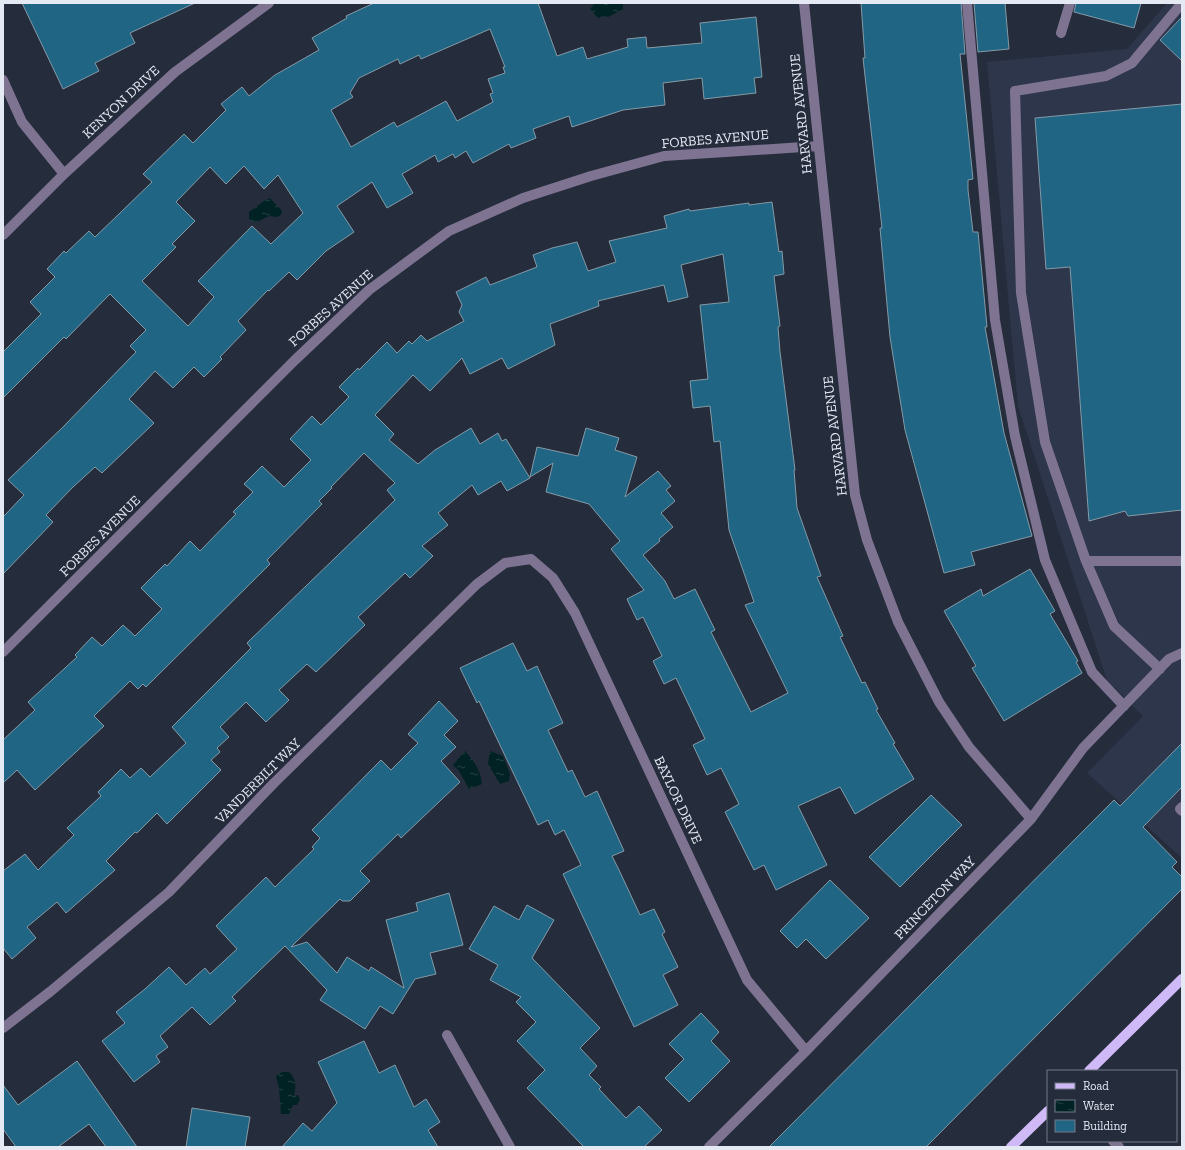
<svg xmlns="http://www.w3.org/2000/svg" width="1185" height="1150" font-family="'Zilla Slab',serif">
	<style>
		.built { fill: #2e364b }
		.water { fill: url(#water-ripples) }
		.building { fill: #216585; stroke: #849aa6; fill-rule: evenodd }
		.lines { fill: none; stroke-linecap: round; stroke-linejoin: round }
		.minor { stroke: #7e7391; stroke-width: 10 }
		.major { stroke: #d0b9f7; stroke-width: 10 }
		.labels { text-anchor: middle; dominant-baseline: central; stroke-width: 4; stroke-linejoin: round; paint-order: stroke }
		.street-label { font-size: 14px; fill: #e5e9f4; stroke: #252c3c }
	</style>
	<defs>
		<pattern id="water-ripples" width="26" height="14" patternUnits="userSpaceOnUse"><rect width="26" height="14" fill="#002224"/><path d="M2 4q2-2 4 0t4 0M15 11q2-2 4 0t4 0" fill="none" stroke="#254244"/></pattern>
	</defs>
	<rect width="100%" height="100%" fill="#252c3c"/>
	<path class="built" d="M 1167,3 L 1182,3 L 1182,858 L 1087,773 L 1143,716 L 1107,680 L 1018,406 L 987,62 L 1127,49 Z"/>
	<path class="water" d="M 595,3 L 623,3 L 623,9 L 608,17 L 603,16 L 598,18 L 590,9 Z
		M 270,198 L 282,211 L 281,215 L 277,217 L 269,216 L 255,223 L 249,219 L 249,212 L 264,201 Z
		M 465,751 C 474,761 481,771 482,784 L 469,789 L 459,771 L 453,765 Z
		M 490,751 L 503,756 L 510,774 L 509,781 L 500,784 L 488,764 Z
		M 282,1072 L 289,1072 C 297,1080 296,1086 294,1096 L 298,1095 L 300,1099 L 297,1105 L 293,1105 L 289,1114 L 281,1114 L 279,1088 L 276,1076 Z"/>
	<path class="building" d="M 22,3 L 195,3 L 130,33 L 135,43 L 95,63 L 99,71 L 63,89 Z
		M 374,3 L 538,3 L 557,56 L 583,47 L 587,59 L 628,47 L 627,39 L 646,37 L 647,48 L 702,43 L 700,23 L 756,17 L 762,77 L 754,78 L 756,93 L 704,99 L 702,78 L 663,83 L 665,105 L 623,110 L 572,127 L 569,116 L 533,129 L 536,138 L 511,148 L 509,144 L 473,163 L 466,151 L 455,158 L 453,154 L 438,162 L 435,155 L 402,174 L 413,193 L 387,208 L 372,182 L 337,206 L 354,232 L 326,251 L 297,280 L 289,272 L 269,291 L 268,290 L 238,321 L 246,330 L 220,357 L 222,359 L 204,377 L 194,367 L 173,388 L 155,371 L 129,399 L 154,423 L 102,473 L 95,467 L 73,487 L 46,515 L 53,522 L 3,574 L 3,517 L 24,495 L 8,480 L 63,427 L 136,352 L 130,346 L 146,330 L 110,294 L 66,339 L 64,337 L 3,398 L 3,352 L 41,314 L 30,302 L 55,277 L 47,269 L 64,251 L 66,253 L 89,231 L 95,237 L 119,214 L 152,182 L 143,174 L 184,134 L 193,143 L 226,110 L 221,104 L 242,87 L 249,96 L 275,75 L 319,50 L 312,38 L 347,18 L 346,16 ZM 490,29 L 505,67 L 503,67 L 505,73 L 488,79 L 493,93 L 490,94 L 493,102 L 457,121 L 446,101 L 397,127 L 394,122 L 351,147 L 331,110 L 353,97 L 350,93 L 359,78 L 398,59 L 400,64 L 419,55 L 421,59 ZM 244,166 L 264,189 L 278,175 L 303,213 L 271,244 L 252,226 L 198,281 L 214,297 L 188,326 L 142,281 L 176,247 L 172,244 L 195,221 L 176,202 L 210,167 L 226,184 Z
		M 861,3 L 961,3 L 965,54 L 960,54 L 973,179 L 968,180 L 968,190 L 973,232 L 978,232 L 987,327 L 985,327 L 1004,433 L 1032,536 L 971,552 L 975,565 L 944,573 L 905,430 L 890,337 L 880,228 L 882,228 L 863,58 L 865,58 Z
		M 974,3 L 1005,3 L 1009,49 L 978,52 Z
		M 1076,3 L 1141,3 L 1134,28 L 1074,12 Z
		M 1182,17 L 1182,61 L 1160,40 Z
		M 1182,104 L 1182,510 L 1128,516 L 1125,511 L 1089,521 L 1070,267 L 1046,269 L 1035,118 Z
		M 772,202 L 779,252 L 782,251 L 784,274 L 774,276 L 780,326 L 778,327 L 780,352 L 795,470 L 794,470 L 797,508 L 821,576 L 817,577 L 843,636 L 840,637 L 862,683 L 865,682 L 878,709 L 876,710 L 895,743 L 893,744 L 914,779 L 855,814 L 840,787 L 798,806 L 827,865 L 776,890 L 764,865 L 754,870 L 725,812 L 739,804 L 721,768 L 707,775 L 693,745 L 705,739 L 676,678 L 664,684 L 653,661 L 662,656 L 643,617 L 637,620 L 627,599 L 644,590 L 611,549 L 620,541 L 589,504 L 546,492 L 553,463 L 530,477 L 537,447 L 578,456 L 586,428 L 619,438 L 615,450 L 637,457 L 625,497 L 658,471 L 671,486 L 666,490 L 675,501 L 661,513 L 673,527 L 659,539 L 660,541 L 643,555 L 665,581 L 674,599 L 695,589 L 715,630 L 711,632 L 751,712 L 788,693 L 745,605 L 754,602 L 729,530 L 720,441 L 714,442 L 710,406 L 693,408 L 690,381 L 708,379 L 700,305 L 729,302 L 723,254 L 681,265 L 688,297 L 668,302 L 664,285 L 598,301 L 599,306 L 550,324 L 555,345 L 508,369 L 502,358 L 470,374 L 462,358 L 430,391 L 413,375 L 375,415 L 394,434 L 389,440 L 418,464 L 435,450 L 471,428 L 480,444 L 498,433 L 502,441 L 506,439 L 530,478 L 507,491 L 501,481 L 478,495 L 472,485 L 438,513 L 448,525 L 422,546 L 433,556 L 410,578 L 405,573 L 358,617 L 365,625 L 316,672 L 307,664 L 279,690 L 289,700 L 266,722 L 246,702 L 220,727 L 229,737 L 217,748 L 220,752 L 211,760 L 221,770 L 167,824 L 157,813 L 137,833 L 135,832 L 106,861 L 115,870 L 66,913 L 57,902 L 27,927 L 36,938 L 12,959 L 3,948 L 3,871 L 25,854 L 38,870 L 74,835 L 67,828 L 101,796 L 98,792 L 121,769 L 130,778 L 141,768 L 150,777 L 186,743 L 172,727 L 251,648 L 247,643 L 395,500 L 387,490 L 395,483 L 364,453 L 331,487 L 332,488 L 319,501 L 322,504 L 267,560 L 270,564 L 146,687 L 143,684 L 138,689 L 130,681 L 94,716 L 104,726 L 35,790 L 17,770 L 3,783 L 3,740 L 35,710 L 28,702 L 77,657 L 75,655 L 92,637 L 102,646 L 123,625 L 135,636 L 162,609 L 141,588 L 165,564 L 167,566 L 190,541 L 200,551 L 236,514 L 233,512 L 253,492 L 244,484 L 262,466 L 284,487 L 311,460 L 290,439 L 312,416 L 321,425 L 349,397 L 339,387 L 358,368 L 359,370 L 387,342 L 397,353 L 409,341 L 412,344 L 421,335 L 427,341 L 464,321 L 459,312 L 462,305 L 456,292 L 486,277 L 490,285 L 537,267 L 533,255 L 552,248 L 577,242 L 588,271 L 616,262 L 609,241 L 667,228 L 664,216 L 689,209 L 690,211 L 749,203 L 749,205 Z
		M 1030,569 L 1055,611 L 1050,614 L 1078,661 L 1076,662 L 1082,673 L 1004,721 L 972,668 L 976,666 L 944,611 L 981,589 L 983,596 Z
		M 513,643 L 527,671 L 537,666 L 563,723 L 548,730 L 568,772 L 572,770 L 585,797 L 597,791 L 624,851 L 612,856 L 619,870 L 640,915 L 654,909 L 665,932 L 662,934 L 678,967 L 663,975 L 678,1005 L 634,1027 L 563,874 L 581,865 L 564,830 L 555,835 L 548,820 L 538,825 L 479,701 L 477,703 L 460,668 Z
		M 439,701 L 458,721 L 444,735 L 456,747 L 441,761 L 460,782 L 401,838 L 398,834 L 360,871 L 370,881 L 350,901 L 342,901 L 340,899 L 291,947 L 307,942 L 337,973 L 347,957 L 369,971 L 371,967 L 404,988 L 386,920 L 418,911 L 416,903 L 449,893 L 463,945 L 430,953 L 436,974 L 415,979 L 393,1014 L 380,1006 L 365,1029 L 320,1000 L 327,990 L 285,946 L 232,997 L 236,1001 L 210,1025 L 192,1007 L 160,1036 L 168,1047 L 156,1056 L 160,1062 L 134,1082 L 102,1041 L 125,1023 L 116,1012 L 145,989 L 169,967 L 186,985 L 205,968 L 210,974 L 237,949 L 216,926 L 266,877 L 275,887 L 314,849 L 312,847 L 320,838 L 312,830 L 381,760 L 391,770 L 418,743 L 408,734 Z
		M 1182,743 L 1182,787 L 1143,827 L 1177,862 L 1172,867 L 1182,877 L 1182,889 L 926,1147 L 769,1147 L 1114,800 L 1120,806 Z
		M 931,795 L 962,825 L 900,887 L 869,857 Z
		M 830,880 L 869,918 L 826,959 L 806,939 L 797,948 L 780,931 Z
		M 527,905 L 554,920 L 532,958 L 600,1028 L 580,1048 L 597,1066 L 589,1075 L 601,1087 L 599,1089 L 626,1118 L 639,1106 L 662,1130 L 644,1147 L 584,1147 L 527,1088 L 545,1070 L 517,1041 L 536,1022 L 516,1002 L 521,997 L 490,980 L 498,965 L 469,949 L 494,906 L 519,920 Z
		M 701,1013 L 719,1032 L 711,1041 L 730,1061 L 689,1102 L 665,1078 L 684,1059 L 669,1044 Z
		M 364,1041 L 379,1073 L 395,1065 L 414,1107 L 426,1099 L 440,1122 L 428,1130 L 438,1147 L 282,1147 L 303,1123 L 312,1131 L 337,1103 L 318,1062 Z
		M 77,1061 L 137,1147 L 106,1147 L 89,1124 L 58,1147 L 16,1147 L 3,1129 L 3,1085 L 18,1105 Z
		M 192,1108 L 250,1117 L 245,1147 L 186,1147 Z"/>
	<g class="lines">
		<path class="minor" d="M 804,3 L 855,495 L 867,540 L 898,622 L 939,702 L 969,747 L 1031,819
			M 967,3 L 995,320 L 1015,436 L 1045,560 L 1092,672 L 1124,706
			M 1182,3 L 1132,63 L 1106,76 L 1015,91 L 1021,293 L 1045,442 L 1086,561 L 1182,561
			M 1061,33 L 1070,3
			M 3,80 L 22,122 L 64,174
			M 3,235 L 64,174 L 175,72 L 269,3
			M 1086,561 L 1114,626 L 1160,669
			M 3,652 L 295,360 L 369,290 L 449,231 L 523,198 L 591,176 L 664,156 L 818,146
			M 1182,807 L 1180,809 L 1182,811
			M 3,1028 L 51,991 L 169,892 L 274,783 L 477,584 L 505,563 L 531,559 L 553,578 L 575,613 L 747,980 L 806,1051
			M 447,1035 L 510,1147
			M 1113,1141 L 1119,1147
			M 709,1147 L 806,1051 L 1031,819 L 1083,748 L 1169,659 L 1182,653"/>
		<path class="major" d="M 1089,1071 L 1182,979
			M 1011,1147 L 1048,1111"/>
	</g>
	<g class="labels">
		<g class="street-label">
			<text transform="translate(121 102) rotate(-43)">KENYON DRIVE</text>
			<text transform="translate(801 114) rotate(-96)">HARVARD AVENUE</text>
			<text transform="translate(715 139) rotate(-5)">FORBES AVENUE</text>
			<text transform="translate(331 308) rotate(-42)">FORBES AVENUE</text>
			<text transform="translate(835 436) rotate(-97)">HARVARD AVENUE</text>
			<text transform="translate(100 536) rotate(-45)">FORBES AVENUE</text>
			<text transform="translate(258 781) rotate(-45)">VANDERBILT WAY</text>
			<text transform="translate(678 800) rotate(65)">BAYLOR DRIVE</text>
			<text transform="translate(935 898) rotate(-46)">PRINCETON WAY</text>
		</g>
	</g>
	<rect width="1185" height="1150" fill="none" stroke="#e5e9f4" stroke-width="8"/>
	<rect x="1047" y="1070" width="130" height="72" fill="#252c3c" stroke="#727886"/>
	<rect x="1055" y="1083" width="20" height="6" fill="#d0b9f7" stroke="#727886"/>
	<text x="1083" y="1090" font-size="12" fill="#e5e9f4">Road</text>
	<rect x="1055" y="1100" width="20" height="12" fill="url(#water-ripples)" stroke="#727886"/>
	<text x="1083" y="1110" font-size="12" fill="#e5e9f4">Water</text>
	<rect x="1055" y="1120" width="20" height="12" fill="#216585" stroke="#727886"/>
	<text x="1083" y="1130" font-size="12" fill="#e5e9f4">Building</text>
</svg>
